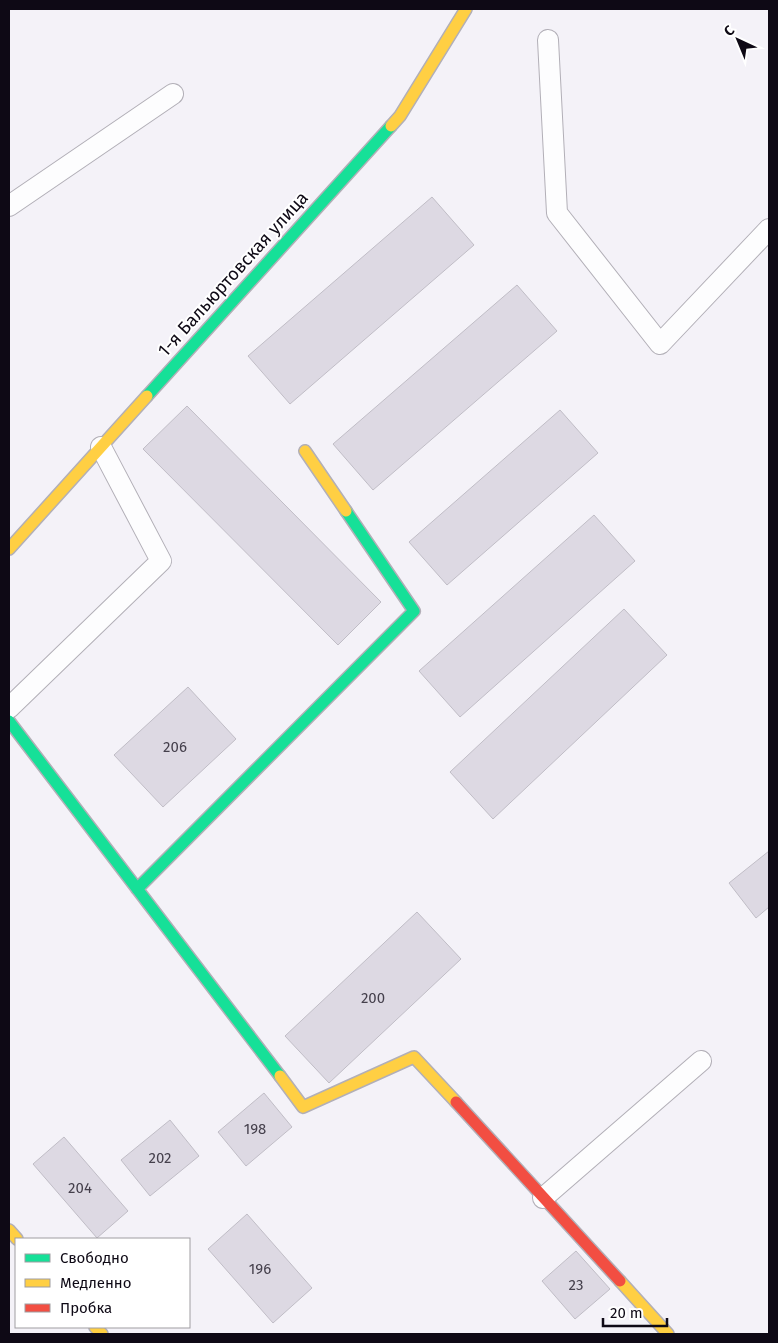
<svg xmlns="http://www.w3.org/2000/svg" width="778" height="1343" font-family="'Fira Sans',sans-serif">
	<style>
		.building { fill: #ddd9e3; stroke: #c0bdc6 }
		.lines { fill: none; stroke-linecap: round; stroke-linejoin: round }
		.street-casing { stroke: #b2afb7; stroke-width: 22 }
		.fast-casing { stroke: #b2afb7; stroke-width: 14 }
		.slow-casing { stroke: #b2afb7; stroke-width: 14 }
		.jam-casing { stroke: #b2afb7; stroke-width: 14 }
		.street { stroke: #fdfdfe; stroke-width: 20 }
		.fast { stroke: #16e098; stroke-width: 11 }
		.slow { stroke: #ffcf43; stroke-width: 11 }
		.jam { stroke: #f24e42; stroke-width: 11 }
		.labels { text-anchor: middle; dominant-baseline: central; stroke-width: 4; stroke-linejoin: round; paint-order: stroke }
		.number-label { font-size: 15px; fill: #45404c }
		.street-label { font-size: 18px; fill: #0e0915; stroke: #fff }
	</style>
	<rect width="100%" height="100%" fill="#f4f2f8"/>
	<path class="building" d="M 432,197 L 474,245 L 290,404 L 248,356 Z
		M 517,285 L 557,331 L 373,490 L 333,444 Z
		M 187,406 L 381,602 L 338,645 L 143,449 Z
		M 560,410 L 598,453 L 447,585 L 409,542 Z
		M 594,515 L 635,561 L 460,717 L 419,671 Z
		M 624,609 L 667,655 L 493,819 L 450,772 Z
		M 188,687 L 236,739 L 163,807 L 114,755 Z
		M 769,851 L 769,907 L 756,918 L 729,883 Z
		M 417,912 L 461,959 L 329,1083 L 285,1036 Z
		M 264,1093 L 292,1127 L 246,1166 L 218,1132 Z
		M 170,1120 L 199,1156 L 150,1196 L 121,1160 Z
		M 64,1137 L 128,1211 L 97,1238 L 33,1164 Z
		M 247,1214 L 312,1288 L 273,1323 L 208,1249 Z
		M 576,1251 L 610,1289 L 575,1319 L 542,1281 Z"/>
	<g class="lines">
		<g class="street-casing">
			<path id="street" d="M 548,40 L 557,213 L 660,344 L 769,229
				M 9,206 L 173,94
				M 9,708 L 161,561 L 101,447
				M 543,1198 L 701,1061"/>
		</g>
		<g class="fast-casing">
			<path id="fast" d="M 147,396 L 391,126
				M 9,721 L 280,1076
				M 137,889 L 414,611 L 346,511"/>
		</g>
		<g class="slow-casing">
			<path id="slow" d="M 391,126 L 400,116 L 466,9
				M 305,451 L 346,511
				M 9,549 L 147,396
				M 280,1076 L 303,1107 L 414,1057 L 456,1102
				M 9,1230 L 17,1239
				M 620,1281 L 668,1334
				M 95,1327 L 102,1334"/>
		</g>
		<g class="jam-casing">
			<path id="jam" d="M 456,1102 L 620,1281"/>
		</g>
		<use href="#street" class="street"/>
		<use href="#fast" class="fast"/>
		<use href="#slow" class="slow"/>
		<use href="#jam" class="jam"/>
	</g>
	<g class="labels">
		<g class="number-label">
			<text x="175" y="747">206</text>
			<text x="373" y="998">200</text>
			<text x="255" y="1129">198</text>
			<text x="160" y="1158">202</text>
			<text x="80" y="1188">204</text>
			<text x="260" y="1269">196</text>
			<text x="576" y="1285">23</text>
		</g>
		<g class="street-label">
			<text transform="translate(233 274) rotate(-48)">1-я Бальюртовская улица</text>
		</g>
	</g>
	<rect width="778" height="1343" fill="none" stroke="#0e0915" stroke-width="20"/>
	<rect x="15" y="1238" width="175" height="90" fill="#ffffff" stroke="#9f9da1"/>
	<rect x="25" y="1254" width="25" height="8" fill="#16e098" stroke="#9f9da1"/>
	<text x="60" y="1263" font-size="15" fill="#0e0915">Свободно</text>
	<rect x="25" y="1279" width="25" height="8" fill="#ffcf43" stroke="#9f9da1"/>
	<text x="60" y="1288" font-size="15" fill="#0e0915">Медленно</text>
	<rect x="25" y="1304" width="25" height="8" fill="#f24e42" stroke="#9f9da1"/>
	<text x="60" y="1313" font-size="15" fill="#0e0915">Пробка</text>
	<g transform="translate(738 40) rotate(316)" stroke="#ffffff" stroke-width="4" paint-order="stroke">
	<path d="M0-4L9 19L0 12L-9 19Z" fill="#0e0915"/>
	<text y="-8" font-size="14" font-weight="bold" text-anchor="middle" fill="#0e0915">С</text>
	</g>
	<path d="M603 1318v8h64v-8" fill="none" stroke="#0e0915" stroke-width="2.5"/>
	<text x="610" y="1318" font-size="15" fill="#0e0915" stroke="#ffffff" stroke-width="4" paint-order="stroke">20 m</text>
</svg>
